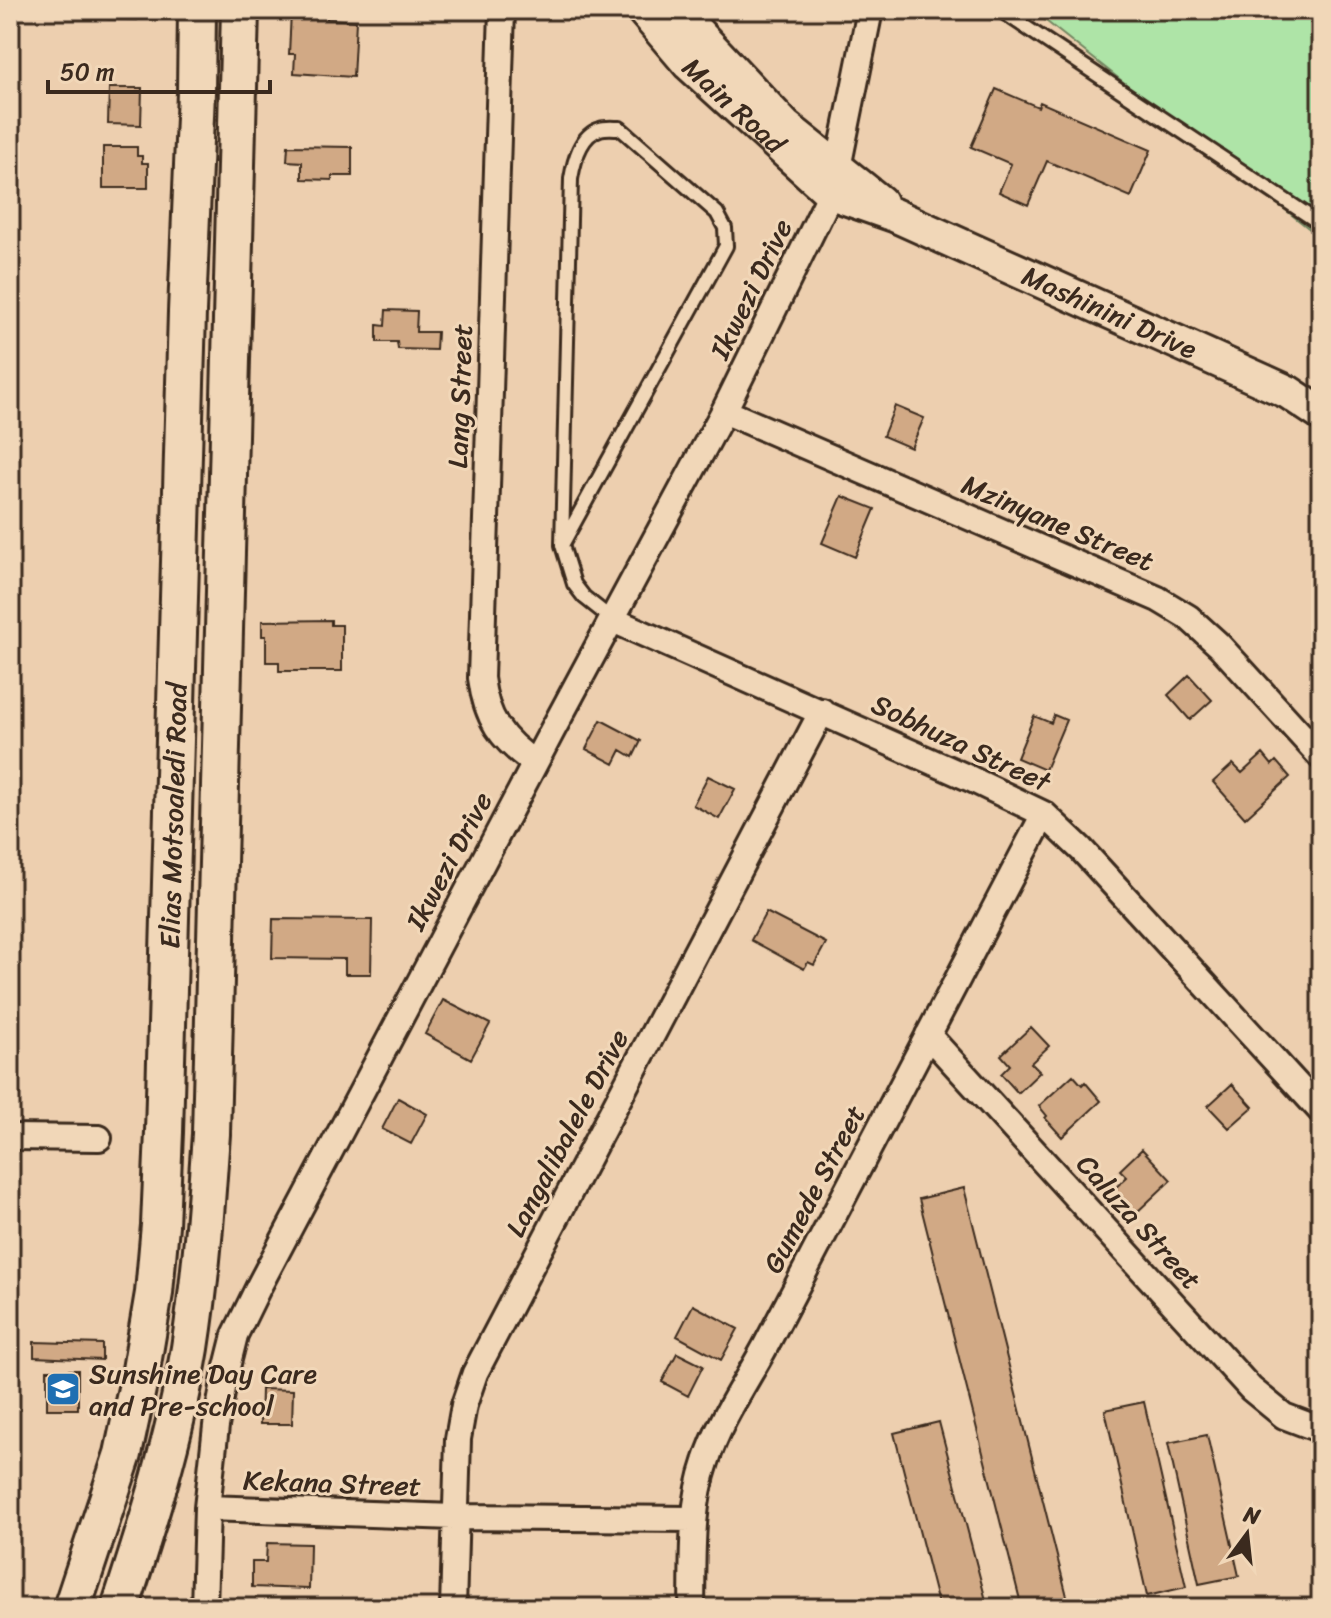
<svg xmlns="http://www.w3.org/2000/svg" width="1331" height="1618" font-family="Sriracha,sans-serif">
	<style>
		.green { fill: #aee4a7; stroke: #748762; stroke-width: 2 }
		.building { fill: #d1a985; stroke: #3b2a1e; stroke-width: 2 }
		.lines { fill: none; stroke-linecap: round; stroke-linejoin: round }
		.service-casing { stroke: #3b2a1e; stroke-width: 18 }
		.minor-casing { stroke: #3b2a1e; stroke-width: 30 }
		.tertiary-casing { stroke: #3b2a1e; stroke-width: 38 }
		.secondary-casing { stroke: #3b2a1e; stroke-width: 42 }
		.service { stroke: #f1d7b8; stroke-width: 12 }
		.minor { stroke: #f1d7b8; stroke-width: 24 }
		.tertiary { stroke: #f1d7b8; stroke-width: 32 }
		.secondary { stroke: #f1d7b8; stroke-width: 36 }
		.labels { text-anchor: middle; dominant-baseline: central; stroke-width: 6; stroke-linejoin: round; paint-order: stroke }
		.street-label { font-size: 28px; fill: #3b2a1e; stroke: #f1d7b8 }
		.poi-label { font-size: 28px; fill: #3b2a1e; stroke: #f1d7b8; text-anchor: start }
	</style>
	<rect width="100%" height="100%" fill="#edcfaf"/>
	<filter id="ink" filterUnits="userSpaceOnUse"><feTurbulence type="fractalNoise" baseFrequency=".0125" numOctaves="2"/><feDisplacementMap in="SourceGraphic" scale="16" xChannelSelector="R" yChannelSelector="G"/><feConvolveMatrix kernelMatrix="1 2 1 2 8 2 1 2 1" color-interpolation-filters="sRGB"/></filter>
	<g filter="url(#ink)">
		<path class="green" d="M 1032,10 L 1321,10 L 1321,238 Z"/>
		<path class="building" d="M 108,10 L 137,10 L 137,20 L 108,19 Z
			M 291,12 L 327,14 L 327,19 L 356,21 L 353,77 L 294,73 L 295,54 L 289,54 Z
			M 109,88 L 142,88 L 141,125 L 108,124 Z
			M 996,89 L 1038,107 L 1040,102 L 1151,150 L 1131,197 L 1047,161 L 1028,205 L 999,192 L 1011,164 L 971,147 Z
			M 288,146 L 352,147 L 352,176 L 332,176 L 332,180 L 302,179 L 302,162 L 287,161 Z
			M 103,147 L 137,147 L 137,156 L 142,156 L 142,163 L 148,163 L 148,188 L 103,188 Z
			M 386,310 L 417,311 L 416,332 L 437,332 L 436,350 L 398,349 L 397,342 L 377,342 L 377,325 L 385,326 Z
			M 895,406 L 924,418 L 911,448 L 883,436 Z
			M 842,496 L 875,509 L 855,557 L 822,543 Z
			M 331,620 L 331,625 L 342,625 L 342,671 L 279,671 L 279,662 L 266,662 L 266,636 L 262,636 L 262,621 Z
			M 1189,675 L 1212,700 L 1190,720 L 1168,695 Z
			M 1054,715 L 1066,720 L 1045,770 L 1017,758 L 1034,716 L 1051,723 Z
			M 601,720 L 641,741 L 633,757 L 621,750 L 614,764 L 586,749 Z
			M 1263,754 L 1272,765 L 1276,761 L 1290,777 L 1245,818 L 1213,782 L 1233,764 L 1242,773 Z
			M 708,776 L 735,789 L 719,819 L 693,805 Z
			M 766,912 L 826,943 L 814,965 L 808,962 L 804,969 L 751,940 Z
			M 273,919 L 372,920 L 371,974 L 345,974 L 345,959 L 272,958 Z
			M 443,1000 L 490,1024 L 471,1059 L 425,1034 Z
			M 1031,1027 L 1049,1046 L 1031,1063 L 1040,1072 L 1018,1093 L 1001,1074 L 1010,1065 L 1001,1055 Z
			M 1073,1075 L 1082,1085 L 1085,1082 L 1101,1101 L 1062,1137 L 1045,1118 L 1047,1116 L 1039,1106 Z
			M 1232,1084 L 1253,1107 L 1229,1128 L 1208,1106 Z
			M 398,1098 L 427,1114 L 411,1144 L 382,1129 Z
			M 1142,1149 L 1171,1180 L 1135,1214 L 1113,1190 L 1127,1177 L 1120,1170 Z
			M 964,1188 L 1070,1608 L 1022,1608 L 919,1199 Z
			M 693,1305 L 738,1329 L 721,1360 L 677,1336 Z
			M 34,1342 L 102,1344 L 102,1360 L 34,1357 Z
			M 677,1353 L 703,1366 L 688,1396 L 662,1382 Z
			M 47,1370 L 78,1370 L 78,1409 L 47,1409 Z
			M 261,1389 L 293,1390 L 292,1424 L 260,1424 Z
			M 1144,1402 L 1186,1587 L 1147,1596 L 1105,1410 Z
			M 939,1422 L 988,1608 L 939,1608 L 894,1433 Z
			M 1207,1435 L 1239,1576 L 1199,1584 L 1168,1443 Z
			M 267,1543 L 310,1544 L 309,1589 L 252,1587 L 252,1562 L 266,1562 Z
			M 378,1601 L 409,1602 L 409,1608 L 378,1608 Z"/>
		<g class="lines">
			<g class="service-casing">
				<path id="service" d="M 1000,10 L 1321,224
					M 562,545 L 726,246 L 725,228 L 717,213 L 620,128 C 614,128 605,127 600,129 C 580,135 574,161 571,179 L 562,545 L 574,584 L 584,597 L 613,620"/>
			</g>
			<g class="minor-casing">
				<path id="minor" d="M 502,10 L 481,678 C 486,718 501,740 535,763
					M 724,411 L 1158,599 L 1188,617 L 1219,645 L 1321,757
					M 613,620 L 971,779 L 1044,814 L 1081,849 L 1321,1111
					M 928,1035 L 1251,1389 L 1284,1416 L 1321,1430
					M 10,1137 L 99,1138
					M 207,1508 L 454,1517 L 694,1519
					M 204,1608 L 207,1508 L 216,1426 L 226,1371 L 235,1335 L 259,1286 L 552,731 L 724,411 L 831,193 L 838,168 L 870,10
					M 453,1608 L 458,1439 L 464,1405 L 475,1373 L 822,711
					M 692,1608 C 693,1559 690,1508 706,1462 C 719,1421 745,1384 765,1347 L 1044,814"/>
			</g>
			<g class="tertiary-casing">
				<g id="tertiary">
					<path id="s1" d="M 643,10 L 689,64 L 831,193 L 894,215 L 1288,392 L 1321,414"/>
					<path d="M 676,10 L 785,126 L 880,202"/>
				</g>
			</g>
			<g class="secondary-casing">
				<g id="secondary">
					<path id="s2" d="M 72,1608 L 123,1454 L 141,1370 L 154,1293 L 160,1225 L 164,1132 L 187,312 L 196,92 L 197,10"/>
					<path d="M 120,1608 C 148,1523 175,1437 190,1348 C 201,1277 206,1206 211,1134 L 240,10"/>
				</g>
			</g>
			<use href="#service" class="service"/>
			<use href="#minor" class="minor"/>
			<use href="#tertiary" class="tertiary"/>
			<use href="#secondary" class="secondary"/>
		</g>
	</g>
	<defs>
		<g id="school-square" transform="scale(1.8)"><rect x="-9" y="-9" width="18" height="18" rx="4" fill="#1f6fb2" stroke="#f1d7b8"/><path d="M0-5L7-2L0 1L-7-2ZM-4 1L0 2.5L4 1V4Q0 6-4 4Z" fill="#fff"/></g>
	</defs>
	<g fill-rule="evenodd">
		<use href="#school-square" x="63" y="1389"/>
	</g>
	<g class="labels">
		<g class="street-label">
			<text stroke="none"><textPath href="#s1" startOffset="132">Main Road</textPath></text>
			<text transform="translate(751 289) rotate(-64)">Ikwezi Drive</text>
			<text stroke="none"><textPath href="#s1" startOffset="566">Mashinini Drive</textPath></text>
			<text transform="translate(460 396) rotate(-88)">Lang Street</text>
			<text transform="translate(1058 523) rotate(23)">Mzinyane Street</text>
			<text transform="translate(961 743) rotate(25)">Sobhuza Street</text>
			<text stroke="none"><textPath href="#s2" startOffset="804">Elias Motsoaledi Road</textPath></text>
			<text transform="translate(449 861) rotate(-62)">Ikwezi Drive</text>
			<text transform="translate(567 1133) rotate(-62)">Langalibalele Drive</text>
			<text transform="translate(814 1189) rotate(-62)">Gumede Street</text>
			<text transform="translate(1139 1222) rotate(48)">Caluza Street</text>
			<text transform="translate(332 1483) rotate(2)">Kekana Street</text>
		</g>
		<g class="poi-label">
			<text x="89" y="1373">Sunshine Day Care<tspan x="89" dy="32">and Pre-school</tspan></text>
		</g>
	</g>
	<rect width="1331" height="1618" fill="none" stroke="#f1d7b8" stroke-width="40"/>
	<rect x="20" y="20" width="1291" height="1578" fill="none" stroke="#3b2a1e" stroke-width="3" filter="url(#ink)"/>
	<g transform="translate(1247 1534) rotate(15)" stroke="#f1d7b8" stroke-width="6" paint-order="stroke">
	<path d="M0-6L14 30L0 20L-14 30Z" fill="#3b2a1e"/>
	<text y="-12" font-size="22" font-weight="bold" text-anchor="middle" fill="#3b2a1e">N</text>
	</g>
	<path d="M48 80v12h222v-12" fill="none" stroke="#3b2a1e" stroke-width="4"/>
	<text x="60" y="80" font-size="24" fill="#3b2a1e" stroke="#f1d7b8" stroke-width="6" paint-order="stroke">50 m</text>
</svg>
